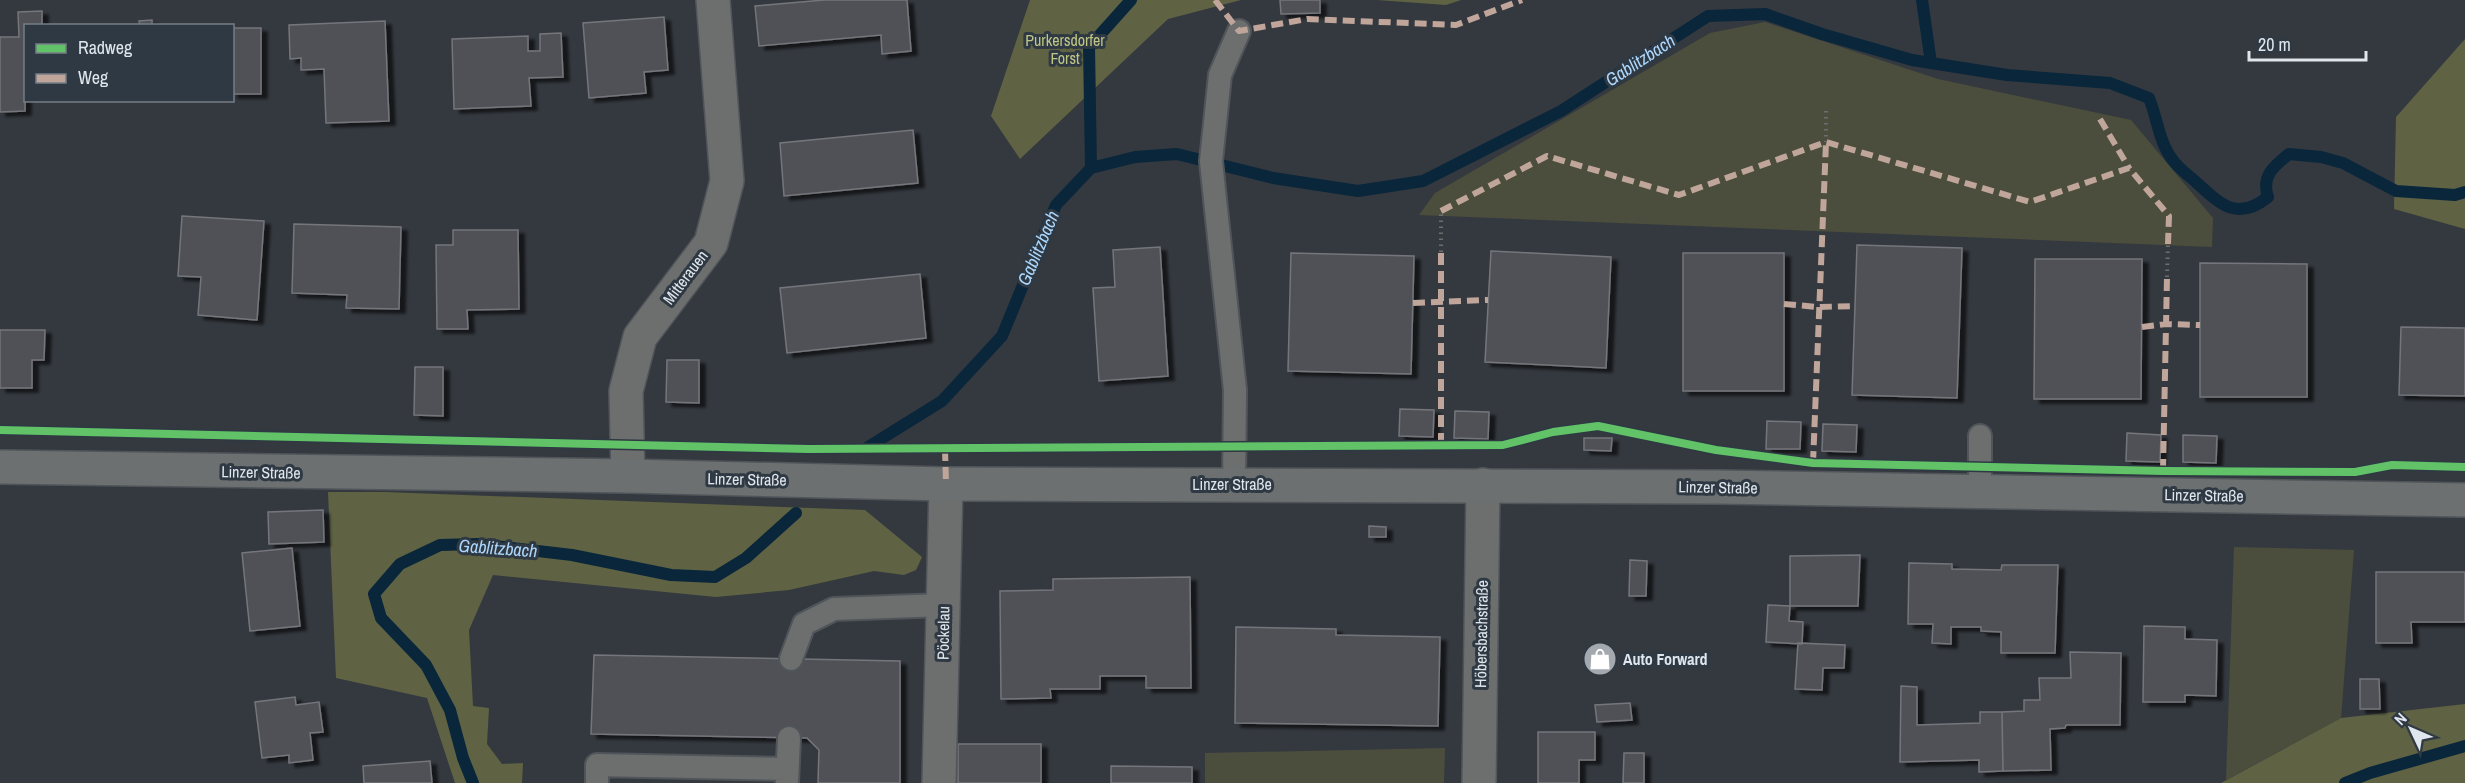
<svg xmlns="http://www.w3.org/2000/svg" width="2465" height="783" font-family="'Archivo Narrow',sans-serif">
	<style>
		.green { fill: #4b4e3c }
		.forest { fill: #5f6343 }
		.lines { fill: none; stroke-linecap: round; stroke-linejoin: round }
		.stream { stroke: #0a263b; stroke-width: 12 }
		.building { fill: #4f5156; stroke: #75767c; stroke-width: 1.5; filter: url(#shadow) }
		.lane-casing { stroke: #50555a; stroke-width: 26 }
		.street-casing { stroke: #50555a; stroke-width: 36 }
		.primary-casing { stroke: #50555a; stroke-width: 36 }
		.path { stroke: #6b6e6f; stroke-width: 4; stroke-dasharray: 1.5 4.5; stroke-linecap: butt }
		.lane { stroke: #6d6f6f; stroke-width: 22 }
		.street { stroke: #6d6f6f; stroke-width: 33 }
		.primary { stroke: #6c7071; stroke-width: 33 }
		.quiet { stroke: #c0a59a; stroke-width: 6; stroke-dasharray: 12 6; stroke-linecap: butt }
		.cycleway-casing { stroke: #2f3943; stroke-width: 11 }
		.cycleway { stroke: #61c268; stroke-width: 8 }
		.labels { text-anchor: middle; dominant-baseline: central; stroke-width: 6; stroke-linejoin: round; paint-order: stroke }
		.park-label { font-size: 16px; fill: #bfc585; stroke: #2f3943 }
		.street-label { font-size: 16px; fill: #e0e6ed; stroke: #2f3943 }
		.poi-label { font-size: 16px; font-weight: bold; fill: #e0e6ed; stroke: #2f3943; text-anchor: start }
		.water-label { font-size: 18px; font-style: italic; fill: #add7fc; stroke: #2f3943 }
	</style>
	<defs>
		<filter id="shadow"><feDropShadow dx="6" dy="4" stdDeviation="1.5" flood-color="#0009"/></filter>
	</defs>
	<rect width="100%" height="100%" fill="#34393f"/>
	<path class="green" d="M 1765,22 L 1938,79 L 2131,120 L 2213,218 L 2212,247 L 1419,215 L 1435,193 L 1710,33 Z
		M 2234,547 L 2354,550 L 2341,718 L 2226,780 Z
		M 1445,748 L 1444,783 L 1205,783 L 1205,753 Z"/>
	<path class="forest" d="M 1030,0 L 1241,0 L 1168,19 L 1020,159 L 991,116 Z
		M 1377,0 L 1461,0 L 1446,5 Z
		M 2465,39 L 2465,229 L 2394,209 L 2396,117 Z
		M 328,492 L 385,492 L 865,510 L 922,557 L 916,570 L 904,575 L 874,571 L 789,590 L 716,597 L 493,575 L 469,630 L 473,706 L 489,708 L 487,744 L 502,764 L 523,763 L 522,783 L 455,783 L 427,698 L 336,678 Z
		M 2465,704 L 2465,783 L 2221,783 L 2341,718 Z"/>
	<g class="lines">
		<path class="stream" d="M 1922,0 L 1931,63
			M 1091,168 L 1089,47 L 1131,0
			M 868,447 L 942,401 L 1002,336 L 1056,205 L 1091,168 L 1135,157 L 1177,154 L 1273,178 L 1358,191 L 1423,181 L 1561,111 L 1708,16 L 1765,14 L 1822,34 L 1912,60 L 2007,75 L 2110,83 L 2149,98 C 2157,117 2159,142 2172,159 C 2178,168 2188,175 2196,182 C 2220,204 2237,222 2268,197 C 2261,176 2274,166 2289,154 L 2321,157 L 2343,163 L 2396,191 L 2455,195 L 2465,192
			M 473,783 L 463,758 L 450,710 L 426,665 L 381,618 L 374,594 L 400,564 L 440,545 L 478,544 L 572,555 L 671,575 L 715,577 L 746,558 L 796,513
			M 2345,783 L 2370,773 L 2465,746"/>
	</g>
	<path class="building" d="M 824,0 L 907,0 L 911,51 L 882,54 L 881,35 L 759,46 L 755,6 Z
		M 1280,0 L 1320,0 L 1320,13 L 1281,14 Z
		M 42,11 L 42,26 L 26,26 L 25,111 L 0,112 L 0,37 L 19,37 L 18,12 Z
		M 664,17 L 668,70 L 644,72 L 646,93 L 589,98 L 583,23 Z
		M 152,20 L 152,26 L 140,26 L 139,21 Z
		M 385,21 L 389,121 L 326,123 L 324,69 L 301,70 L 301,58 L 290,59 L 289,25 Z
		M 232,28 L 261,28 L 261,94 L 232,94 Z
		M 561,33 L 563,77 L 529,78 L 531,106 L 454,109 L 452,39 L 528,36 L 528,51 L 540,51 L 540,34 Z
		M 913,130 L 918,183 L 784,196 L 780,143 Z
		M 182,216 L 264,221 L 257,320 L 198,315 L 201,277 L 178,276 Z
		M 294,224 L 401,227 L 399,309 L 346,308 L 347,295 L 292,293 Z
		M 453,230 L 518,230 L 519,309 L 467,310 L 468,329 L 437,329 L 436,245 L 453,245 Z
		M 1857,245 L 1962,248 L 1957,398 L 1852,395 Z
		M 1160,247 L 1168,376 L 1099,381 L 1093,288 L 1115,287 L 1113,250 Z
		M 1491,251 L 1611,257 L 1606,368 L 1485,362 Z
		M 1291,253 L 1414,256 L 1411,374 L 1288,371 Z
		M 1683,253 L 1784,253 L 1784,391 L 1683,391 Z
		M 2035,259 L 2142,259 L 2141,399 L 2034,399 Z
		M 2200,263 L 2307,264 L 2307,397 L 2200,397 Z
		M 920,274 L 926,338 L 787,353 L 780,288 Z
		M 2401,327 L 2465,328 L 2465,396 L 2399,395 Z
		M 0,330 L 45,330 L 44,360 L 32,360 L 32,388 L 0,388 Z
		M 667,360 L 699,360 L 699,403 L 666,402 Z
		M 415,367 L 443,367 L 443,416 L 414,415 Z
		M 1400,409 L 1434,410 L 1433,437 L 1399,436 Z
		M 1455,411 L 1489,412 L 1488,439 L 1454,438 Z
		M 1767,421 L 1801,422 L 1800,449 L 1766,449 Z
		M 1823,424 L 1857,425 L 1856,452 L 1822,451 Z
		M 2127,433 L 2161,435 L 2160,462 L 2126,461 Z
		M 2183,435 L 2217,436 L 2216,463 L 2183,462 Z
		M 1584,438 L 1612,438 L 1611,451 L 1584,450 Z
		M 323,510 L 324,542 L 269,544 L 268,512 Z
		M 1369,526 L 1386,527 L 1386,537 L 1369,537 Z
		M 292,548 L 300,626 L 250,631 L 242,553 Z
		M 1860,555 L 1858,606 L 1790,606 L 1790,556 Z
		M 1630,560 L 1647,561 L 1646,596 L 1629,596 Z
		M 1909,563 L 1952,564 L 1952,569 L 2001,570 L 2002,565 L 2058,565 L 2055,653 L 2001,653 L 2001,632 L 1981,631 L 1981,627 L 1951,627 L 1951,644 L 1932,643 L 1933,624 L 1908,624 Z
		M 2376,572 L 2465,572 L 2465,622 L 2411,622 L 2412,643 L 2376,643 Z
		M 1190,577 L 1191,688 L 1146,688 L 1146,676 L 1100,676 L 1100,689 L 1050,689 L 1051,698 L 1001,699 L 1000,591 L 1053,590 L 1053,579 Z
		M 1768,605 L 1790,606 L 1789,621 L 1803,622 L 1802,644 L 1766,642 Z
		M 2144,626 L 2185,627 L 2185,639 L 2217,640 L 2216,696 L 2185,695 L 2185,702 L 2143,702 Z
		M 1236,627 L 1336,629 L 1336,635 L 1440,637 L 1438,726 L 1235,723 Z
		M 1798,643 L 1845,645 L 1844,668 L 1823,668 L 1822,690 L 1795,689 Z
		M 2070,652 L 2121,653 L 2120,725 L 2066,725 L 2065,728 L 2050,729 L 2051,770 L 2003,771 L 2002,712 L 2024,711 L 2024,700 L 2040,700 L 2039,678 L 2071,678 Z
		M 594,655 L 900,661 L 900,783 L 818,783 L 819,750 L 807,738 L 591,734 Z
		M 2360,679 L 2379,679 L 2380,709 L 2360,709 Z
		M 1901,686 L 1917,687 L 1917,725 L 1980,723 L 1980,712 L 2002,712 L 2003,771 L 1979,772 L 1979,760 L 1900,762 Z
		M 295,697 L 296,705 L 319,702 L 323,732 L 310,733 L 313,760 L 289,763 L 289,755 L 262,758 L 255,702 Z
		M 1630,703 L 1632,720 L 1597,722 L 1595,705 Z
		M 1538,732 L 1595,732 L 1595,760 L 1579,760 L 1579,783 L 1538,783 Z
		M 958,744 L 1041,744 L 1041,783 L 958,783 Z
		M 1624,753 L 1644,753 L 1644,783 L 1623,783 Z
		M 430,761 L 432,783 L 364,783 L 363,766 Z
		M 1111,766 L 1192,767 L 1192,783 L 1111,783 Z"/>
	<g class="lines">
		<g class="lane-casing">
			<path id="lane" d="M 1234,484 L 1235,390 L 1211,161 L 1220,75 L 1239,31
				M 1980,492 L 1980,436
				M 791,659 L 804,624 L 834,609 L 943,605
				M 597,783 L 597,765 L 787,769
				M 787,783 L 789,738"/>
		</g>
		<g class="street-casing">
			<path id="street" d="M 628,476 L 626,391 L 640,337 L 711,243 L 727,181 L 713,0
				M 939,783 L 946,484
				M 1479,783 L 1483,485"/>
		</g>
		<g class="primary-casing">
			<path id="primary" d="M 0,467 L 628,476 L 946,484 L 1717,487 L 2465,500"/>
		</g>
		<path class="path" d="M 1826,111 L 1826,142
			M 1441,252 L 1441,211
			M 2167,277 L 2168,244"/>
		<use href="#lane" class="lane"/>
		<use href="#street" class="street"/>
		<use href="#primary" class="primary"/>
		<path class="quiet" d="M 1215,0 L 1239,31 L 1307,19 L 1456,25 L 1522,0
			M 2100,119 L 2129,168
			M 1441,211 L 1547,156 L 1679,195 L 1826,142 L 2030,202 L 2129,168 L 2169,216 L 2168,244
			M 1413,303 L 1488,300
			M 1784,304 L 1818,307 L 1855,306
			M 2142,327 L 2166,324 L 2200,325
			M 1441,445 L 1441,252
			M 945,449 L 946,484
			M 1813,463 L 1826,142
			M 2163,471 L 2167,277"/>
		<g class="cycleway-casing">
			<path id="cycleway" d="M 0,430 L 809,449 L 1503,445 L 1553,432 L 1598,426 L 1716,450 L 1813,463 L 2163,471 L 2355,472 L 2392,465 L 2465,467"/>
		</g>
		<use href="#cycleway" class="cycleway"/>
	</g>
	<defs>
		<g id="shop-disc" transform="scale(1.725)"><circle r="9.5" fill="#a4a9b0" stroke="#2f3943"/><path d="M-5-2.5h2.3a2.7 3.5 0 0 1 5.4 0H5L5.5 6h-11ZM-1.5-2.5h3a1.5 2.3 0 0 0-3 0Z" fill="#fff"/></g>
	</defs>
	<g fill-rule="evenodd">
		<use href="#shop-disc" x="1600" y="659"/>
	</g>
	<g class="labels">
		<g class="park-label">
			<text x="1065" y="40">Purkersdorfer<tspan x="1065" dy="18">Forst</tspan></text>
		</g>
		<g class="street-label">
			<text transform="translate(685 277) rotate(-53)">Mitterauen</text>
			<text transform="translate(261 472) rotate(1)">Linzer Straße</text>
			<text transform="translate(747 479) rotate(1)">Linzer Straße</text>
			<text x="1232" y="484">Linzer Straße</text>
			<text transform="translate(1718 487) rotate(1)">Linzer Straße</text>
			<text transform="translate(2204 495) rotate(1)">Linzer Straße</text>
			<text transform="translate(943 633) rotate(-89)">Pöckelau</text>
			<text transform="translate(1481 634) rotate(-89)">Höbersbachstraße</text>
		</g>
		<g class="poi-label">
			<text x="1623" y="659">Auto Forward</text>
		</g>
		<g class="water-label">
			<text transform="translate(1640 60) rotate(-33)">Gablitzbach</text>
			<text transform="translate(1038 248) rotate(-67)">Gablitzbach</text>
			<text transform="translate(498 548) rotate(4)">Gablitzbach</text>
		</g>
	</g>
	<rect x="24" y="24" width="210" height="78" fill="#2f3943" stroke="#767e87" stroke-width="1.5"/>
	<rect x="36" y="44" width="30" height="9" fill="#61c268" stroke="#767e87" stroke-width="1.5"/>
	<text x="78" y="54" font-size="18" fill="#e0e6ed">Radweg</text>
	<rect x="36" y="74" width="30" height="9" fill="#c0a59a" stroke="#767e87" stroke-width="1.5"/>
	<text x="78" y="84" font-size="18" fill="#e0e6ed">Weg</text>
	<g transform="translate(2411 729) rotate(314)" stroke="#2f3943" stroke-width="4.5" paint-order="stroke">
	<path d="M0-4.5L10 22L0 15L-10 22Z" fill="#e0e6ed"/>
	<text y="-9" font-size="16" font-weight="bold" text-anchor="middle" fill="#e0e6ed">N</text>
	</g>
	<path d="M2249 51v9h117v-9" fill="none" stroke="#e0e6ed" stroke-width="3"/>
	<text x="2258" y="51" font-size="18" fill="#e0e6ed" stroke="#2f3943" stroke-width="4.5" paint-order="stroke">20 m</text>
</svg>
